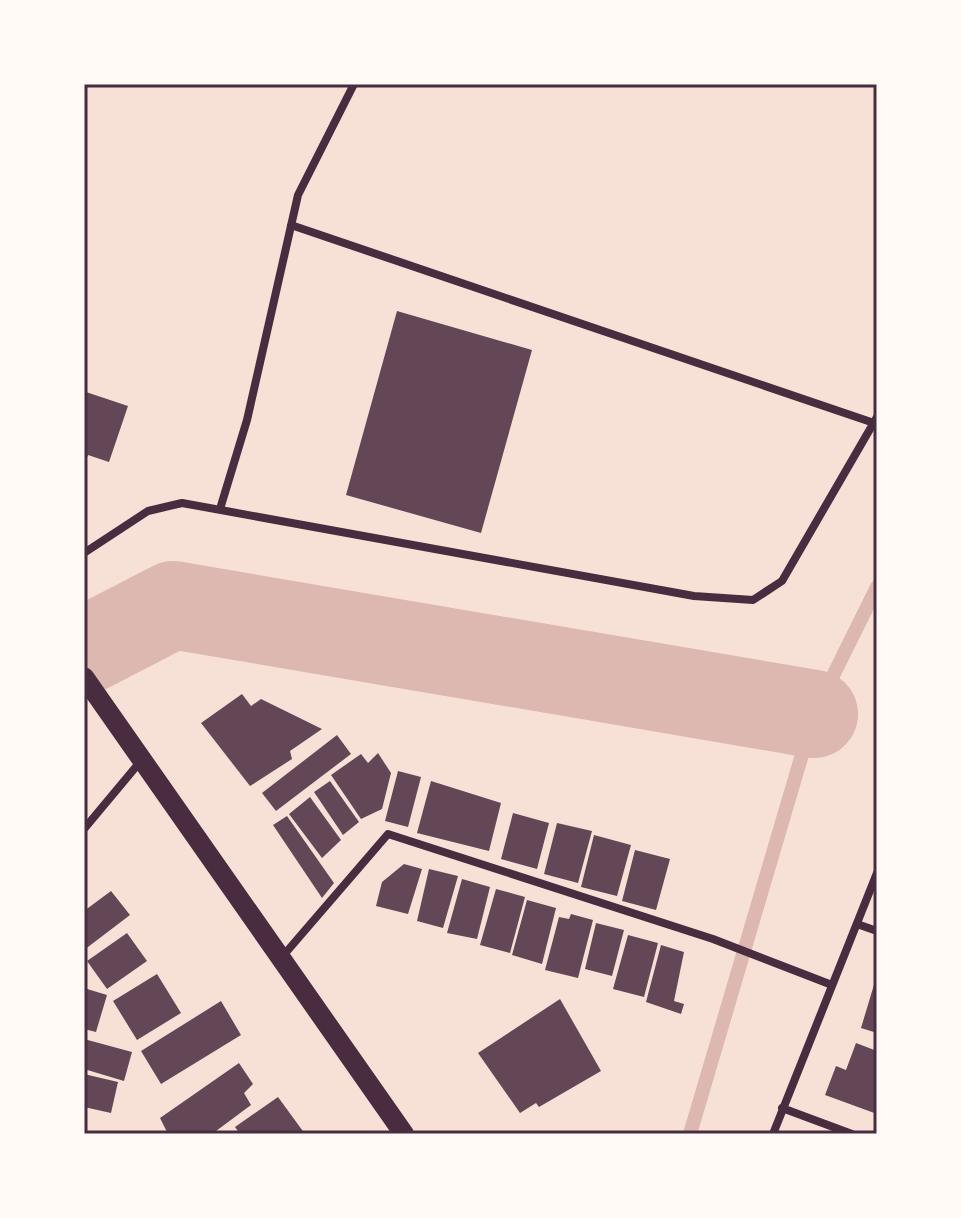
<svg xmlns="http://www.w3.org/2000/svg" width="961" height="1218" font-family="'Times New Roman',serif">
	<style>
		.lines { fill: none; stroke-linecap: round; stroke-linejoin: round }
		.stream { stroke: #dcb8b0; stroke-width: 14 }
		.river { stroke: #dcb8b0; stroke-width: 88 }
		.building { fill: #644757 }
		.minor { stroke: #4a2c40; stroke-width: 8 }
		.primary { stroke: #4a2c40; stroke-width: 20 }
		.neatline { fill: none; stroke: #4a2c40; stroke-width: 3 }
	</style>
	<rect width="100%" height="100%" fill="#f7e1d7"/>
	<g class="lines">
		<path class="stream" d="M 690,1134 L 814,714 L 877,587"/>
		<path class="river" d="M 84,651 L 173,605 L 814,714"/>
	</g>
	<path class="building" d="M 397,311 L 532,350 L 481,533 L 346,495 Z
		M 86,392 L 128,406 L 109,462 L 88,455 L 84,465 Z
		M 242,694 L 251,706 L 261,699 L 322,729 L 290,751 L 292,759 L 250,786 L 201,723 Z
		M 337,735 L 351,754 L 276,811 L 262,793 Z
		M 378,753 L 391,773 L 382,809 L 361,819 L 331,775 L 361,754 L 368,763 Z
		M 398,771 L 421,777 L 408,827 L 385,821 Z
		M 330,781 L 359,822 L 343,835 L 314,792 Z
		M 431,781 L 501,803 L 489,851 L 417,833 Z
		M 310,797 L 341,840 L 322,858 L 289,814 Z
		M 513,813 L 549,823 L 537,869 L 501,859 Z
		M 287,816 L 334,883 L 322,898 L 273,825 Z
		M 557,823 L 592,831 L 578,883 L 544,874 Z
		M 594,835 L 631,845 L 617,896 L 581,887 Z
		M 635,850 L 670,859 L 656,910 L 622,901 Z
		M 404,864 L 422,869 L 408,914 L 376,906 L 382,882 Z
		M 429,869 L 458,876 L 443,928 L 417,921 Z
		M 462,879 L 490,887 L 477,939 L 447,933 Z
		M 496,889 L 525,897 L 510,953 L 480,945 Z
		M 111,891 L 130,915 L 84,950 L 84,911 Z
		M 527,900 L 556,908 L 542,964 L 512,955 Z
		M 571,914 L 593,920 L 578,978 L 545,970 L 559,917 L 569,919 Z
		M 596,923 L 624,930 L 612,976 L 585,969 Z
		M 127,933 L 147,961 L 107,989 L 87,961 Z
		M 628,935 L 658,943 L 644,997 L 613,989 Z
		M 661,945 L 684,952 L 674,1001 L 684,1004 L 681,1014 L 646,1002 Z
		M 157,974 L 181,1013 L 137,1040 L 113,1001 Z
		M 876,978 L 877,978 L 877,1033 L 861,1028 Z
		M 84,988 L 107,995 L 96,1032 L 84,1029 Z
		M 560,999 L 601,1071 L 539,1107 L 536,1103 L 520,1113 L 478,1053 Z
		M 221,1001 L 241,1035 L 161,1084 L 141,1051 Z
		M 84,1039 L 132,1052 L 124,1081 L 84,1069 Z
		M 856,1043 L 877,1051 L 877,1114 L 825,1095 L 836,1066 L 846,1070 Z
		M 239,1063 L 253,1084 L 244,1093 L 251,1105 L 212,1134 L 168,1134 L 160,1118 Z
		M 84,1074 L 118,1082 L 111,1113 L 84,1107 Z
		M 278,1097 L 305,1134 L 240,1134 L 235,1127 Z"/>
	<g class="lines">
		<path class="minor" d="M 291,225 L 874,423
			M 220,509 L 247,420 L 298,195 L 354,84
			M 84,553 L 148,511 L 182,503 L 694,596 L 753,600 L 782,581 L 877,417
			M 84,829 L 140,762
			M 857,924 L 877,931
			M 282,957 L 388,834 L 713,939 L 832,985
			M 782,1108 L 852,1134
			M 773,1134 L 877,873"/>
		<path class="primary" d="M 84,677 L 404,1134"/>
	</g>
	<rect width="961" height="1218" fill="none" stroke="#fffaf5" stroke-width="172"/>
	<rect x="86" y="86" width="789" height="1046" class="neatline"/>
</svg>
